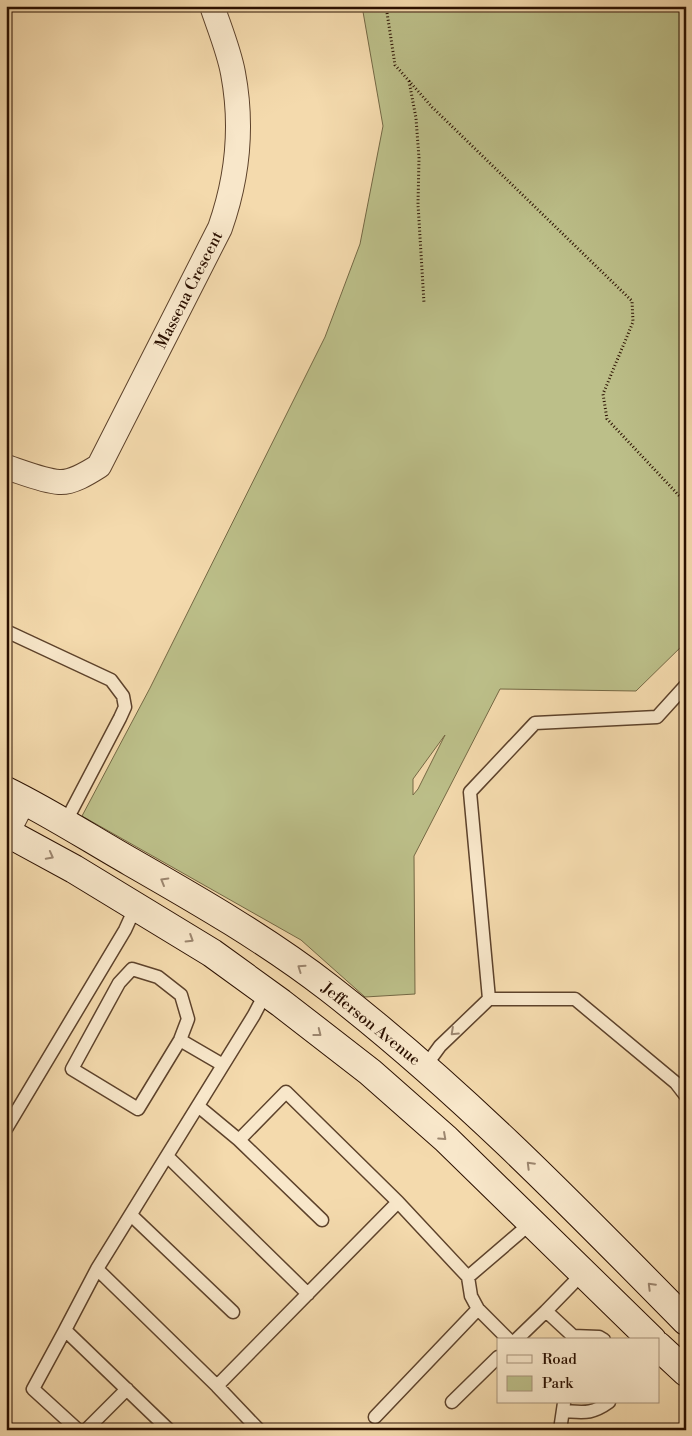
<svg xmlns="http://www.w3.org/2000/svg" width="692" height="1436" font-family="'Libre Bodoni',serif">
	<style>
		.green { fill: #bcbf89; stroke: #746844; fill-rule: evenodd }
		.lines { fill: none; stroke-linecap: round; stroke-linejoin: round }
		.lane-casing { stroke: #5d422b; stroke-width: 15 }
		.street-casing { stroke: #5d422b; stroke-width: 26 }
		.secondary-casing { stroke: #2b1000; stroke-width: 30 }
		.path { stroke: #2b1000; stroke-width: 3; stroke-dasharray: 1 2.5; stroke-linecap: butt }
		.lane { stroke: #f8e7ca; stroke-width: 12 }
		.street { stroke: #f8e7ca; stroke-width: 24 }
		.secondary { stroke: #f8e7ca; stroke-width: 28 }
		.oneway { stroke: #9c866f }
		.labels { text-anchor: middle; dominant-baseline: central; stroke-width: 4; stroke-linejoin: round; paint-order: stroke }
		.street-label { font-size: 16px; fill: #2b1000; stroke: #f8e7ca }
	</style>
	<rect width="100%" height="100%" fill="#f4daad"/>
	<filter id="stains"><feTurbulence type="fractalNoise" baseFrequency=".004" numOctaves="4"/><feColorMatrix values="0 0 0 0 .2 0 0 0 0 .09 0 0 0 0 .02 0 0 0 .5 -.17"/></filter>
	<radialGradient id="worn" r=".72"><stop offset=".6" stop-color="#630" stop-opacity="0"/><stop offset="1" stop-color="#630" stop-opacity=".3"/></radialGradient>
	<path class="green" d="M 362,6 L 686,6 L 686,642 L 636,691 L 500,689 L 414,856 L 415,994 L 365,997 L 301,940 L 82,816 L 150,688 L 325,337 L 360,244 L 383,126 ZM 445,735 L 418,789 L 413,795 L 413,779 Z"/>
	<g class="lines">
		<g class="lane-casing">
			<path id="lane" d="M 6,631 L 111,680 L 123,696 L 125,707 L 120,718 L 65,823
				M 132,969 L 158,977 L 181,995 L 188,1019 L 180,1040 L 138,1109 L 72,1069 L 119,983 Z
				M 489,999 L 470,792 L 535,723 L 657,717 L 686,685
				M 180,1040 L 223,1065
				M 424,1068 L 440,1046 L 489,999 L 575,999 L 676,1083 L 686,1096
				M 198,1106 L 239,1140 L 286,1092 L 398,1202
				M 6,1129 L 125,930 L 136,906
				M 239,1140 L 322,1220
				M 167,1156 L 308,1294
				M 131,1215 L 233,1312
				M 97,1269 L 217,1386 L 259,1430
				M 468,1277 L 471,1296 L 478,1309 L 509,1340
				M 65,1330 L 33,1389 L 78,1430
				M 573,1336 L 599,1337 L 604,1340
				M 516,1340 L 546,1311
				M 573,1340 L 573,1336 L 546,1311 L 583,1273
				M 217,1386 L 398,1202 L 468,1277 L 531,1223
				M 452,1402 L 498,1357
				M 563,1411 C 583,1412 591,1415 609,1402
				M 375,1417 L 478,1309
				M 86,1430 L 127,1389
				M 169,1430 L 65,1330 L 97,1269 L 254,1015 L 266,992
				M 560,1430 L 564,1403"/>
		</g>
		<g class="street-casing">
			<path id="street" d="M 6,467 C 22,472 43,481 59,482 C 72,483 88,473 99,466 L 220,228 C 238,177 243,126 233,73 C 229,51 219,27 212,6
				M 6,835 L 24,800"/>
		</g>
		<g class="secondary-casing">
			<path id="secondary" d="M 6,791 C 49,812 89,838 131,862 C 199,901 267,940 329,988 C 458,1088 572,1205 686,1321
				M 6,832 L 74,869 L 212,953 L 281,1003 L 370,1072 L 446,1139 L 652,1340
				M 658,1346 L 686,1372"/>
		</g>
		<path class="path" d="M 386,6 L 395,65 L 432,107 L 632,301 L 633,322 L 603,394 L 607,419 L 686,503
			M 409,81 L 416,118 L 419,158 L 418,204 L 424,303"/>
		<use href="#lane" class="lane"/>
		<use href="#street" class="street"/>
		<use href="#secondary" class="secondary"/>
	</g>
	<defs><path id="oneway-chevron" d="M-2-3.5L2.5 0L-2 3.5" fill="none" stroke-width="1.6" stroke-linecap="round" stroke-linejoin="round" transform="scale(1.25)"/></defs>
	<g class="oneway">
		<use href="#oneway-chevron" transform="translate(50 856) rotate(28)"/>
		<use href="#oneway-chevron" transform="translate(164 881) rotate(-150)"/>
		<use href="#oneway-chevron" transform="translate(190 939) rotate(32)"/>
		<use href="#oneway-chevron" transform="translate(301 968) rotate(-145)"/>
		<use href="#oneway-chevron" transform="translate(454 1032) rotate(137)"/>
		<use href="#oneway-chevron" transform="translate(318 1033) rotate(38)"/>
		<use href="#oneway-chevron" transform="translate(443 1137) rotate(42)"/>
		<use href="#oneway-chevron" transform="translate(530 1165) rotate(-135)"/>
		<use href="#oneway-chevron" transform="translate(651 1286) rotate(-135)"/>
	</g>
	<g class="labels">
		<g class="street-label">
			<text transform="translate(189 290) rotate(-63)">Massena Crescent</text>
			<text transform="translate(371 1024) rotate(39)">Jefferson Avenue</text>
		</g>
	</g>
	<rect width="692" height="1436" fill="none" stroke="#f4daad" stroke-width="25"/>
	<rect x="8" y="8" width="677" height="1421" fill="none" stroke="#2b1000" stroke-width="2.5"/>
	<rect x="12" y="12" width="667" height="1411" fill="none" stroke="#2b1000"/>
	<rect x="497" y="1338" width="162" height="65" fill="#f8e7ca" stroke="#a69179"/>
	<rect x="507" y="1355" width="25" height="8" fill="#f8e7ca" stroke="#a69179"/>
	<text x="542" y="1364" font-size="15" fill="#2b1000">Road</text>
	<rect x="507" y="1376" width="25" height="15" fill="#bcbf89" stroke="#a69179"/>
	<text x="542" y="1388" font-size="15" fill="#2b1000">Park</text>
	<rect width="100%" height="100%" filter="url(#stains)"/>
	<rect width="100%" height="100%" fill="url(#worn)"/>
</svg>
